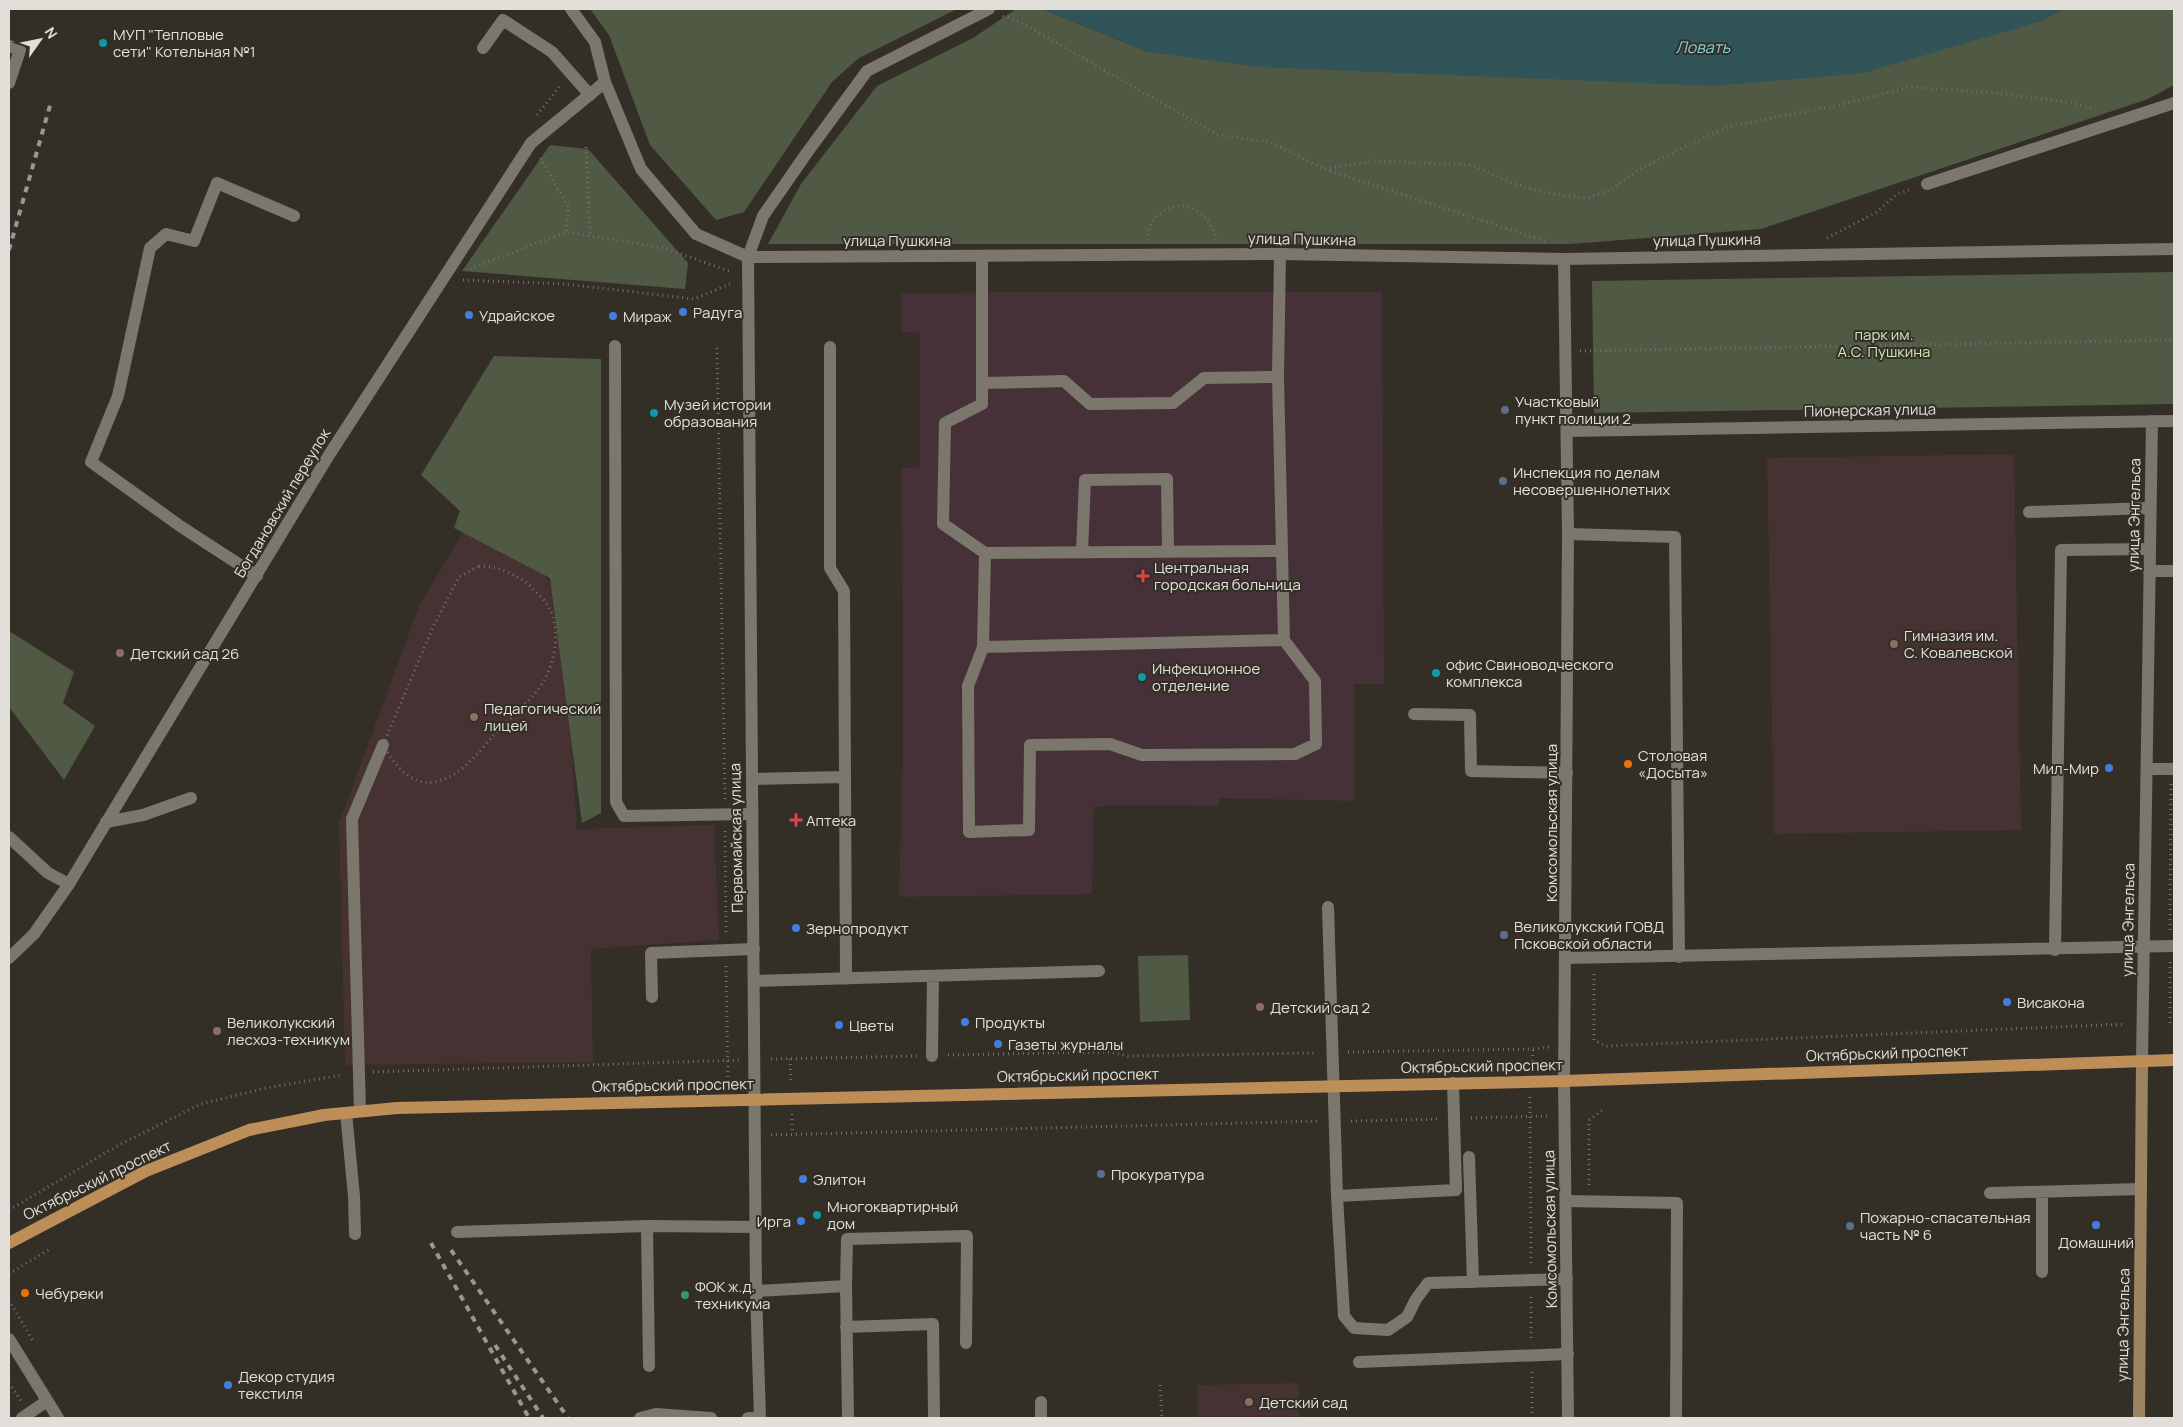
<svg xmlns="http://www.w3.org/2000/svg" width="2183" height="1427" font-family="Manrope,sans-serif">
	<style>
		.education { fill: #463133 }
		.medical { fill: #453137 }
		.green { fill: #505943 }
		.water { fill: #305458 }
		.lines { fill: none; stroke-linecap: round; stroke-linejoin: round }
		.path { stroke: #74716a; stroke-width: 3; stroke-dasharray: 1 4; stroke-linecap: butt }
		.lane { stroke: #7b776d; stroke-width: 12 }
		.street { stroke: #7b776d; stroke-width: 12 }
		.secondary { stroke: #9c8362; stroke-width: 12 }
		.primary { stroke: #bd8e58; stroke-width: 12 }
		.rail { stroke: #9a9790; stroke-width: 4; stroke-dasharray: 6 6; stroke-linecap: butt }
		.culture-dot { fill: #0f9aa8; stroke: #332f27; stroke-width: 2 }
		.shop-dot { fill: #3f7fe0; stroke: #332f27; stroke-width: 2 }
		.service-dot { fill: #5c6f8a; stroke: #332f27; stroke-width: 2 }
		.health-dot { fill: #e0444e; stroke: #332f27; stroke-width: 2 }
		.education-dot { fill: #8d6e63; stroke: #332f27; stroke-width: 2 }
		.food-dot { fill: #e8710a; stroke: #332f27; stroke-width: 2 }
		.leisure-dot { fill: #2e9e5b; stroke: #332f27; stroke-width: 2 }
		.labels { text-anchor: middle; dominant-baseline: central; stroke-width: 4; stroke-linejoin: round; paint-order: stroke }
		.poi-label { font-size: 15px; fill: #e2dfda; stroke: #332f27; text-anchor: start }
		.street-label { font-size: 15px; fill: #e2dfda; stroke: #332f27 }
		.park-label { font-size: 15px; fill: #d2e7b3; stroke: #332f27 }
		.water-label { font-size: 16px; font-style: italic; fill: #87ced6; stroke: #332f27 }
	</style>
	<rect width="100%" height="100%" fill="#332f27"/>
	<path class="education" d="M 2014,454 L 2021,830 L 1774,834 L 1767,458 Z
		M 464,531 L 544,573 L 563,611 L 577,829 L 714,825 L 719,940 L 591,949 L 593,1062 L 345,1065 L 339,823 L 419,606 Z
		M 1299,1383 L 1299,1418 L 1198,1418 L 1198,1385 Z"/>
	<path class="medical" d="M 990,292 L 1382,292 L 1384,684 L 1354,684 L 1354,801 L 1219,798 L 1219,806 L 1115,805 L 1094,807 L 1092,894 L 899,897 L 903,746 L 902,468 L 920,467 L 920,333 L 902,332 L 901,294 Z"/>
	<path class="green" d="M 590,9 L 957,9 L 859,58 L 832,82 L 744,212 L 716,220 L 650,145 L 609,35 Z
		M 1016,9 L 1042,9 L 1148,52 L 2038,22 L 2064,9 L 2174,9 L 2174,85 L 2148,99 L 1761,229 L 1570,244 L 768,244 L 801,184 L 877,86 L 973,38 Z
		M 550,145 L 588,149 L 688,263 L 685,289 L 462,271 Z
		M 2174,272 L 2174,404 L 1594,413 L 1592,281 Z
		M 494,356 L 601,359 L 601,813 L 582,823 L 550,578 L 454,528 L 460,511 L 421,475 Z
		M 9,631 L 74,672 L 63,703 L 95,726 L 64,780 L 9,707 Z
		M 1188,955 L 1190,1020 L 1140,1022 L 1138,956 Z"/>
	<path class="water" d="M 1042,9 L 2064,9 L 2038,22 L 1863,73 L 1714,86 L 1260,67 L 1148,52 Z"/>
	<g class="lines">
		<path class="path" d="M 1003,16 L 1020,22 L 1218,135 L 1270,142 L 1324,169 L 1545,241
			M 537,115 L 561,85
			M 586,147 L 590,236
			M 540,158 L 569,208 L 566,232
			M 1325,169 L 1375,161 L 1472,165 L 1512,183 L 1545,193 L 1587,198 L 1611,190 L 1637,171 L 1688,145 L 1731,126 L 1840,105 L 1910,87 L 1987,92 L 2073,103 L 2095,110
			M 1827,238 L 1877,212 L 1897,194 L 1912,189
			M 1147,240 C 1149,234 1149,225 1153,221 C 1175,193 1210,207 1216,240
			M 470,269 L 566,232 L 664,248 L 732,272
			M 463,280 L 565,284 L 694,299 L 732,283
			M 717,348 L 725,799
			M 1580,351 L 2174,340
			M 479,566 C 498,566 520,575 533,589 C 538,594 545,600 548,606 C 561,628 556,661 543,682 C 535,697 506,722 494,735 C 478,753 460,777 435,782 C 410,786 394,764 383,745 L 433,627 L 459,577 Z
			M 725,831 L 726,934
			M 2170,930 L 2171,784
			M 726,966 L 728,1084
			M 1594,974 L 1594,1040 L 1605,1046 L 2126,1024
			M 2170,1023 L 2170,961
			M 1348,1052 L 1533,1049 L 1549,1047
			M 948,1055 L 1109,1052 L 1128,1056 L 1316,1053
			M 771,1059 L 917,1056
			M 790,1059 L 791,1083
			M 1532,1066 L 1533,1049
			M 373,1072 L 740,1060
			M 1530,1097 L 1531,1266
			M 792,1114 L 792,1134
			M 1471,1118 L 1550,1116
			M 1351,1121 L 1440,1119
			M 771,1135 L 1320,1121
			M 1589,1185 L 1589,1120 L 1603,1110
			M 9,1210 L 119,1145 L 201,1104 L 266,1088 L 342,1075
			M 9,1274 L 50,1249
			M 1531,1297 L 1531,1341
			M 9,1300 L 33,1341
			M 1532,1372 L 1532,1418
			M 9,1383 L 21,1401
			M 1160,1385 L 1162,1418"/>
		<path class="lane" d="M 9,46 L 20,50 L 9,83
			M 483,48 L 503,20 L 552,52 L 590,95
			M 1927,184 L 2174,103
			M 982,256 L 982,404 L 945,423 L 943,524 L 985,553 L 983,647 L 1284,640 L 1278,377 L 1280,254
			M 615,346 L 616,802 L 624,816 L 752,814
			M 830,347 L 830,568 L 844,591 L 845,777
			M 983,383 L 1064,381 L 1090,404 L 1173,403 L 1204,378 L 1278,377
			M 2029,512 L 2150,508
			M 1568,534 L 1675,537 L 1679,957
			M 1082,552 L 1085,480 L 1167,479 L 1168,552
			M 985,553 L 1282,551
			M 2149,571 L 2174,571
			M 257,576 L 180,526 L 91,462 L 118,396 L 150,248 L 166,234 L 194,241 L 217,183 L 294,216
			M 983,647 L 968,686 L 969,832 L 1029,830 L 1030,745 L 1110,744 L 1142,755 L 1295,754 L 1316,744 L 1315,681 L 1284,640
			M 1414,714 L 1470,715 L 1471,771 L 1567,773
			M 2147,769 L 2174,769
			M 752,779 L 845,777 L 846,979
			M 106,822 L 143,815 L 191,798
			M 9,837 L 48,873 L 69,884
			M 1328,907 L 1337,1196 L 1344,1316 L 1354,1328 L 1388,1330 L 1407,1317 L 1416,1299 L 1428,1283 L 1567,1279
			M 2055,950 L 2061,550 L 2150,549
			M 1566,958 L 2174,946
			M 754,981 L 1099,971
			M 652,997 L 651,953 L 754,949
			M 932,1056 L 933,976
			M 360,1111 L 352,819 L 383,745
			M 346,1113 L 354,1196 L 355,1234
			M 1469,1157 L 1473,1282
			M 2042,1192 L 2042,1272
			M 1990,1193 L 2141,1189
			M 1337,1196 L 1456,1190 L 1453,1083
			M 1566,1201 L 1677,1203 L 1676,1418
			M 647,1226 L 649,1366
			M 457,1232 L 647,1226 L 756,1227
			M 846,1286 L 847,1239 L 967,1236 L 966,1343
			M 756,1291 L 846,1286 L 848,1418
			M 846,1327 L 933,1324 L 934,1418
			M 1359,1362 L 1568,1354
			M 1041,1402 L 1041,1418
			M 22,1418 L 47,1401
			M 640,1418 L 656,1414 L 711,1418
			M 748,1418 L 760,1418"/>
		<path class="street" d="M 571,9 L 595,42 L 605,82 L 641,169 L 696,234 L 748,257 L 1280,254 L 1564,259 L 2174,249
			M 1564,259 L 1568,534 L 1564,1081 L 1568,1418
			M 1567,431 L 2174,421
			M 9,958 L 34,934 L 69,884 L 329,455 L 531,143 L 605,82
			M 2142,1061 L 2152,421
			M 9,1339 L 58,1418
			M 760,1418 L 756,1291 L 748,257 L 763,216 L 806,154 L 867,71 L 989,9"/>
		<path class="secondary" d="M 2139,1418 L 2142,1061"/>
		<path class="primary" d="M 9,1243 L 146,1171 L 249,1130 L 324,1115 L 397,1108 L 1564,1081 L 2174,1060"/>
		<path class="rail" d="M 9,250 L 51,102
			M 431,1243 L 529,1418
			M 451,1250 L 568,1418
			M 495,1345 L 543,1418"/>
	</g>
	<g class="culture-dot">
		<circle cx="103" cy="43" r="5"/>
		<circle cx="654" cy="413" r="5"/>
		<circle cx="1436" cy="673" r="5"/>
		<circle cx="1142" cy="677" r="5"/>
		<circle cx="817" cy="1215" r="5"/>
	</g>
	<g class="shop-dot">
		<circle cx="683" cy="312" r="5"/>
		<circle cx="469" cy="315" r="5"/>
		<circle cx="613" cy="316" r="5"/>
		<circle cx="2109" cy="768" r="5"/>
		<circle cx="796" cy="928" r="5"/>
		<circle cx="2007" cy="1002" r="5"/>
		<circle cx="965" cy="1022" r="5"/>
		<circle cx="839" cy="1025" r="5"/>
		<circle cx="998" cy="1044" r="5"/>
		<circle cx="803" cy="1179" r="5"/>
		<circle cx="801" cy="1221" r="5"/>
		<circle cx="2096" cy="1225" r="5"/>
		<circle cx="228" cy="1385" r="5"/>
	</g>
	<g class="service-dot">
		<circle cx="1505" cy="410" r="5"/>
		<circle cx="1503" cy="481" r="5"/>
		<circle cx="1504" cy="935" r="5"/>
		<circle cx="1101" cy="1174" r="5"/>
		<circle cx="1850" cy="1226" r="5"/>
	</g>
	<g class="health-dot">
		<path d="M1140.5 568.5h5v5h5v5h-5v5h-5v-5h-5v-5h5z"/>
		<path d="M793.5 812.5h5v5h5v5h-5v5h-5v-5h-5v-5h5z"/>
	</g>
	<g class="education-dot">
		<circle cx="1894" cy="644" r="5"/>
		<circle cx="120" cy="653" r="5"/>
		<circle cx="474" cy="717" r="5"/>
		<circle cx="1260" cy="1007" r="5"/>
		<circle cx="217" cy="1031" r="5"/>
		<circle cx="1249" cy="1402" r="5"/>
	</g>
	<g class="food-dot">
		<circle cx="1628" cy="764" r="5"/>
		<circle cx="25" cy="1293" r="5"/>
	</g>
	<circle class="leisure-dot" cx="685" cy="1295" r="5"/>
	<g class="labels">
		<g class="poi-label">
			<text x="113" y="34">МУП "Тепловые<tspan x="113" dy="17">сети" Котельная №1</tspan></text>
			<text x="693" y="312">Радуга</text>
			<text x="479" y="315">Удрайское</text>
			<text x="623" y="316">Мираж</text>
			<text x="1515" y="401">Участковый<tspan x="1515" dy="17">пункт полиции 2</tspan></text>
			<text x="664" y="404">Музей истории<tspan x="664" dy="17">образования</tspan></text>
			<text x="1513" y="472">Инспекция по делам<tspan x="1513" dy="17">несовершеннолетних</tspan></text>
			<text x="1154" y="567">Центральная<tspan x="1154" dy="17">городская больница</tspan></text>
			<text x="1904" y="635">Гимназия им.<tspan x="1904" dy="17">С. Ковалевской</tspan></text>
			<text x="130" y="653">Детский сад 26</text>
			<text x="1446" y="664">офис Свиноводческого<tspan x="1446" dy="17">комплекса</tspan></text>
			<text x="1152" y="668">Инфекционное<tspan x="1152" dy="17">отделение</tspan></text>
			<text x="484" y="708">Педагогический<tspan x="484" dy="17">лицей</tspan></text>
			<text x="1638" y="755">Столовая<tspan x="1638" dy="17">«Досыта»</tspan></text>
			<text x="2099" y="768" text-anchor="end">Мил-Мир</text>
			<text x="806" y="820">Аптека</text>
			<text x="1514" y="926">Великолукский ГОВД<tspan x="1514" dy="17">Псковской области</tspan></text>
			<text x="806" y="928">Зернопродукт</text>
			<text x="2017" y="1002">Висакона</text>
			<text x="1270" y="1007">Детский сад 2</text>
			<text x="227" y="1022">Великолукский<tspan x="227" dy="17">лесхоз-техникум</tspan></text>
			<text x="975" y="1022">Продукты</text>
			<text x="849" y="1025">Цветы</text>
			<text x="1008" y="1044">Газеты журналы</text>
			<text x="1111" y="1174">Прокуратура</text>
			<text x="813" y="1179">Элитон</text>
			<text x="827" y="1206">Многоквартирный<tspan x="827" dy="17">дом</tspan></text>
			<text x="1860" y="1217">Пожарно-спасательная<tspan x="1860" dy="17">часть № 6</tspan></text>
			<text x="791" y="1221" text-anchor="end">Ирга</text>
			<text x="2096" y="1242" text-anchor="middle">Домашний</text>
			<text x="695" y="1286">ФОК ж.д.<tspan x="695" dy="17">техникума</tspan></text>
			<text x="35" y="1293">Чебуреки</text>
			<text x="238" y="1376">Декор студия<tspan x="238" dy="17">текстиля</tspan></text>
			<text x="1259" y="1402">Детский сад</text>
		</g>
		<g class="street-label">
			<text transform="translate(1302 239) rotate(1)">улица Пушкина</text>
			<text x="897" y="240">улица Пушкина</text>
			<text transform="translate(1707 240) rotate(-1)">улица Пушкина</text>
			<text transform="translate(1870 410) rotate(-1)">Пионерская улица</text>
			<text transform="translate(282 503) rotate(-59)">Богдановский переулок</text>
			<text transform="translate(2134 515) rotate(-89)">улица Энгельса</text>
			<text transform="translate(1551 823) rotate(-90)">Комсомольская улица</text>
			<text transform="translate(736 838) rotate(-91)">Первомайская улица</text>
			<text transform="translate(2128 920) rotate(-89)">улица Энгельса</text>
			<text transform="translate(1887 1053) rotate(-2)">Октябрьский проспект</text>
			<text transform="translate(1482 1066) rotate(-1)">Октябрьский проспект</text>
			<text transform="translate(1078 1075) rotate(-1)">Октябрьский проспект</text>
			<text transform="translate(673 1085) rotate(-1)">Октябрьский проспект</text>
			<text transform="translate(97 1180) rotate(-26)">Октябрьский проспект</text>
			<text transform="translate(1550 1229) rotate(-91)">Комсомольская улица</text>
			<text transform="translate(2123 1325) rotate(-89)">улица Энгельса</text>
		</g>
		<g class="park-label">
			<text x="1884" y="334">парк им.<tspan x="1884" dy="17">А.С. Пушкина</tspan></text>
		</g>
		<g class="water-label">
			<text x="1703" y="47">Ловать</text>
		</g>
	</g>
	<rect width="2183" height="1427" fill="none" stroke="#e2dfda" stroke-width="20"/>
	<g transform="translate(40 40) rotate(57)" stroke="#332f27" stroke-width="4" paint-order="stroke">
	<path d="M0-4L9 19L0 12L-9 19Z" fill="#e2dfda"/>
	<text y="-8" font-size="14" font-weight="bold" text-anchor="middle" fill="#e2dfda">N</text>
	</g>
</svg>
